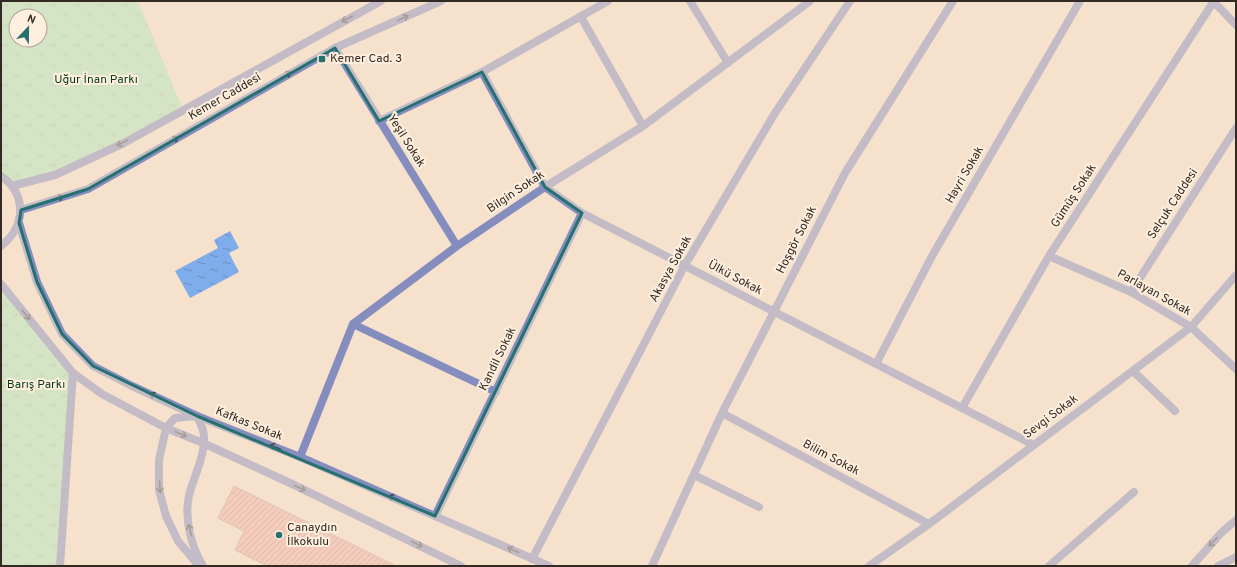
<svg xmlns="http://www.w3.org/2000/svg" width="1237" height="567" font-family="Overpass,sans-serif">
	<style>
		.park { fill: url(#park-tufts); fill-rule: evenodd }
		.water { fill: url(#water-ripples) }
		.building { fill: url(#building-hatch); stroke: #c0a39f }
		.lines { fill: none; stroke-linecap: round; stroke-linejoin: round }
		.minor { stroke: #858dbe; stroke-width: 8 }
		.tertiary { stroke: #858dbe; stroke-width: 8 }
		.oneway { stroke: #4b4852 }
		.marked { fill: none; stroke: #267170; stroke-width: 3; stroke-linejoin: round }
		.poi-dot { fill: #267170; stroke: #ffefde; stroke-width: 1.5 }
		.labels { text-anchor: middle; dominant-baseline: central; stroke-width: 4; stroke-linejoin: round; paint-order: stroke }
		.poi-label { font-size: 12px; fill: #322a23; stroke: #ffefde; text-anchor: start }
		.park-label { font-size: 12px; fill: #003a19; stroke: #ffefde }
		.street-label { font-size: 12px; fill: #322a23; stroke: #ffefde }
	</style>
	<defs>
		<pattern id="park-tufts" width="24" height="20" patternUnits="userSpaceOnUse"><rect width="24" height="20" fill="#b0e7be"/><path d="M3 7l-1-3M5 7V3M7 7l1-3M15 17l-1-3M17 17v-4M19 17l1-3" fill="none" stroke="#98c6a3"/></pattern>
		<pattern id="water-ripples" width="26" height="14" patternUnits="userSpaceOnUse"><rect width="26" height="14" fill="#7fadeb"/><path d="M2 4q2-2 4 0t4 0M15 11q2-2 4 0t4 0" fill="none" stroke="#698dbe"/></pattern>
		<pattern id="building-hatch" width="6" height="6" patternUnits="userSpaceOnUse"><rect width="6" height="6" fill="#f4b0a7"/><path d="M-1 1l2-2M0 6l6-6M5 7l2-2" fill="none" stroke="#c68f88"/></pattern>
	</defs>
	<rect width="100%" height="100%" fill="#f5e1cc"/>
	<path class="park" d="M 1,1 L 138,1 L 183,110 L 55,175 L 12,186 L 1,172 ZM 16,16 L 40,16 L 40,40 L 16,40 Z
		M 1,284 L 73,373 L 60,566 L 1,566 Z"/>
	<path class="water" d="M 230,231 L 239,248 L 229,253 L 239,272 L 190,298 L 175,271 L 218,248 L 214,240 Z"/>
	<path class="building" d="M 234,486 L 396,566 L 267,566 L 235,550 L 244,531 L 218,518 Z"/>
	<g class="lines">
		<path class="minor" d="M 690,1 L 728,63
			M 1213,1 L 1236,25
			M 581,17 L 643,126
			M 335,48 L 457,246
			M 482,72 L 545,187 L 582,213 L 1034,445
			M 379,121 L 482,72 L 608,1
			M 1049,256 L 1131,292 L 1191,327 L 1236,369
			M 1131,292 L 1236,128
			M 353,324 L 496,392
			M 876,364 L 932,256 L 1080,1
			M 1133,371 L 1175,411
			M 962,408 L 1049,256 L 1214,1
			M 722,413 L 929,524
			M 300,457 L 353,324 L 457,246 L 545,187 L 643,126 L 810,1
			M 694,475 L 759,507
			M 435,516 L 582,213
			M 532,559 L 685,265 L 775,113 L 850,1
			M 60,566 L 73,373
			M 199,566 L 178,541 L 166,516 L 159,490 L 159,460 L 166,428 L 175,418 L 197,416 C 199,420 201,425 203,430 C 208,450 194,476 189,495 C 184,519 191,546 203,566
			M 652,566 L 722,413 L 845,173 L 953,1
			M 869,566 L 929,524 L 1191,327 L 1236,275
			M 1049,566 L 1134,492"/>
		<path class="tertiary" d="M 1,176 C 28,195 25,227 1,246
			M 12,186 L 55,175 L 124,143 L 381,1
			M 21,210 L 88,189 L 335,48 L 441,1
			M 19,223 L 37,282 L 62,334 L 93,366 L 132,386 L 197,416 L 300,457 L 549,566
			M 1,284 L 73,373 L 102,394 L 166,428 L 203,443 L 290,483 L 461,566
			M 1192,566 L 1221,533 L 1236,520
			M 1218,566 L 1236,557"/>
	</g>
	<defs><path id="oneway-shaft" d="M-6 0H5M1.5-3L5.5 0L1.5 3" fill="none" stroke-width="1.6" stroke-linecap="round" stroke-linejoin="round"/></defs>
	<g class="oneway">
		<use href="#oneway-shaft" transform="translate(403 18) rotate(-24)"/>
		<use href="#oneway-shaft" transform="translate(347 19) rotate(152)"/>
		<use href="#oneway-shaft" transform="translate(286 75) rotate(-30)"/>
		<use href="#oneway-shaft" transform="translate(173 140) rotate(-30)"/>
		<use href="#oneway-shaft" transform="translate(122 143) rotate(153)"/>
		<use href="#oneway-shaft" transform="translate(58 198) rotate(-17)"/>
		<use href="#oneway-shaft" transform="translate(26 315) rotate(51)"/>
		<use href="#oneway-shaft" transform="translate(155 396) rotate(-155)"/>
		<use href="#oneway-shaft" transform="translate(181 434) rotate(23)"/>
		<use href="#oneway-shaft" transform="translate(275 447) rotate(-158)"/>
		<use href="#oneway-shaft" transform="translate(160 487) rotate(85)"/>
		<use href="#oneway-shaft" transform="translate(300 488) rotate(26)"/>
		<use href="#oneway-shaft" transform="translate(394 498) rotate(-156)"/>
		<use href="#oneway-shaft" transform="translate(190 530) rotate(-104)"/>
		<use href="#oneway-shaft" transform="translate(1213 542) rotate(133)"/>
		<use href="#oneway-shaft" transform="translate(417 544) rotate(26)"/>
		<use href="#oneway-shaft" transform="translate(513 550) rotate(-156)"/>
	</g>
	<path d="M0 0H1237V567H0ZM 335,48 L 379,121 L 482,72 L 545,187 L 582,213 L 435,516 L 197,416 L 93,366 L 62,334 L 37,282 L 19,223 L 21,210 L 88,189 Z" fill="#f5e1cc" fill-opacity=".55" fill-rule="evenodd"/>
	<path class="marked" d="M 335,48 L 379,121 L 482,72 L 545,187 L 582,213 L 435,516 L 197,416 L 93,366 L 62,334 L 37,282 L 19,223 L 21,210 L 88,189 Z"/>
	<g class="poi-dot">
		<rect x="318" y="55" width="8" height="8" rx="2"/>
		<circle cx="279" cy="535" r="4"/>
	</g>
	<g class="labels">
		<g class="poi-label">
			<text x="330" y="59">Kemer Cad. 3</text>
			<text x="287" y="528">Canaydın<tspan x="287" dy="14">İlkokulu</tspan></text>
		</g>
		<g class="park-label">
			<text x="96" y="80">Uğur İnan Parkı</text>
			<text x="36" y="385">Barış Parkı</text>
		</g>
		<g class="street-label">
			<text transform="translate(225 97) rotate(-30)">Kemer Caddesi</text>
			<text transform="translate(406 141) rotate(58)">Yeşil Sokak</text>
			<text transform="translate(965 175) rotate(-60)">Hayri Sokak</text>
			<text transform="translate(516 192) rotate(-34)">Bilgin Sokak</text>
			<text transform="translate(1074 196) rotate(-57)">Gümüş Sokak</text>
			<text transform="translate(1173 204) rotate(-57)">Selçuk Caddesi</text>
			<text transform="translate(797 240) rotate(-63)">Hoşgör Sokak</text>
			<text transform="translate(671 269) rotate(-61)">Akasya Sokak</text>
			<text transform="translate(735 278) rotate(28)">Ülkü Sokak</text>
			<text transform="translate(1154 293) rotate(29)">Parlayan Sokak</text>
			<text transform="translate(498 359) rotate(-64)">Kandil Sokak</text>
			<text transform="translate(1051 417) rotate(-37)">Sevgi Sokak</text>
			<text transform="translate(249 424) rotate(22)">Kafkas Sokak</text>
			<text transform="translate(831 458) rotate(28)">Bilim Sokak</text>
		</g>
	</g>
	<rect width="1237" height="567" fill="none" stroke="#322a23" stroke-width="4"/>
	<g transform="translate(28 28) rotate(22)"><circle r="19" fill="#ffefde" stroke="#ada093"/>
	<path d="M0-3L7 15L0 10L-7 15Z" fill="#267170"/>
	<text y="-6" font-size="11" font-weight="bold" text-anchor="middle" fill="#322a23">N</text>
	</g>
</svg>
